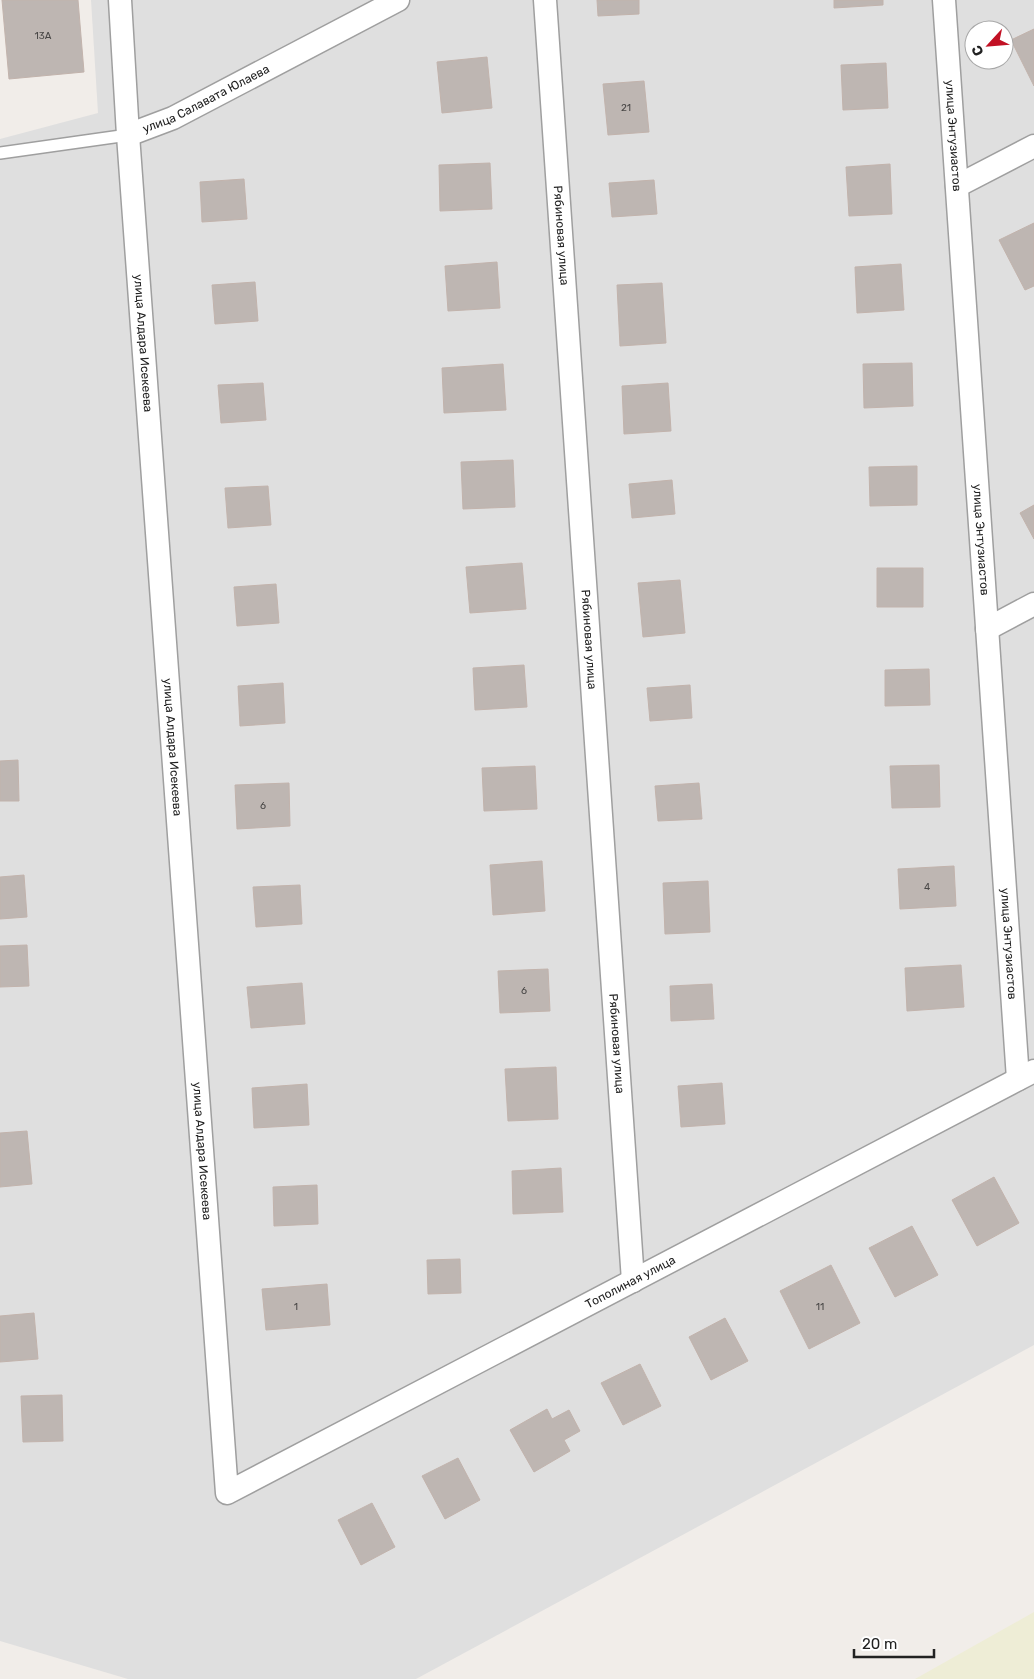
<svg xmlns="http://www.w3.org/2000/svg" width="1034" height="1679" font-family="Rubik,sans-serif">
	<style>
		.residential { fill: #dfdfdf; fill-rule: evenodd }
		.farmland { fill: #eeedd6 }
		.building { fill: #beb6b2; stroke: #c2b3ac }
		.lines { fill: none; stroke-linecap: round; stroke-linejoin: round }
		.service-casing { stroke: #9f9f9f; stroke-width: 14 }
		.minor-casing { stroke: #9f9f9f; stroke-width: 25 }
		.service { stroke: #fff; stroke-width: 11 }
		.minor { stroke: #fff; stroke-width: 22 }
		.labels { text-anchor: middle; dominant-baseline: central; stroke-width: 5; stroke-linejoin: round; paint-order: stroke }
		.number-label { font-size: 10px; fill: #494746 }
		.street-label { font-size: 12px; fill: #222; stroke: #fff }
	</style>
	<rect width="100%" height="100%" fill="#f1ede9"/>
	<path class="residential" d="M 91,0 L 1034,0 L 1034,1345 L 416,1679 L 128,1679 L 0,1641 L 0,139 L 98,113 ZM 974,30 L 1004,30 L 1004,60 L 974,60 Z"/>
	<path class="farmland" d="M 1034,1612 L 1034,1679 L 915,1679 L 986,1639 Z"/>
	<path class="building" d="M 2,0 L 78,0 L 84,72 L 9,79 Z
		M 597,0 L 639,0 L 639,14 L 598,16 Z
		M 834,0 L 883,0 L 883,5 L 834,8 Z
		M 1034,29 L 1034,86 L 1011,40 Z
		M 487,57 L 492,108 L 442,113 L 437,62 Z
		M 886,63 L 888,108 L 843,110 L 841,65 Z
		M 644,81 L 649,132 L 608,135 L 603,84 Z
		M 490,163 L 492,209 L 440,211 L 439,165 Z
		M 890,164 L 892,214 L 849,216 L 846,167 Z
		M 244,179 L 247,219 L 202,222 L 200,182 Z
		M 654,180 L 657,214 L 612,217 L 609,183 Z
		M 1034,223 L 1034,286 L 1025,290 L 999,240 Z
		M 497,262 L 500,308 L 448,311 L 445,266 Z
		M 901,264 L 904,310 L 857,313 L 855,267 Z
		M 255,282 L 258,321 L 215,324 L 212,285 Z
		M 662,283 L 666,343 L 620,346 L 617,285 Z
		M 912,363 L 913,406 L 864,408 L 863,364 Z
		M 503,364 L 506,410 L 444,413 L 442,368 Z
		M 263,383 L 266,420 L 221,423 L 218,385 Z
		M 668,383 L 671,431 L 624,434 L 622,386 Z
		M 513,460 L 515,507 L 463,509 L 461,462 Z
		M 917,466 L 917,505 L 870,506 L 869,467 Z
		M 672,480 L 675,514 L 632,518 L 629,484 Z
		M 268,486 L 271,525 L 228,528 L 225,488 Z
		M 1034,505 L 1034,539 L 1020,513 Z
		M 522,563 L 526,609 L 470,613 L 466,567 Z
		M 877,568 L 923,568 L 923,607 L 877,607 Z
		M 680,580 L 685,633 L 643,637 L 638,583 Z
		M 276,584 L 279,623 L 237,626 L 234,587 Z
		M 524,665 L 527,707 L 475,710 L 473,668 Z
		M 929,669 L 930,705 L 885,706 L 885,670 Z
		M 283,683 L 285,723 L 240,726 L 238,686 Z
		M 690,685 L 692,718 L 650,721 L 647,688 Z
		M 18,760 L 19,801 L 0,801 L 0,761 Z
		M 939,765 L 940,807 L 892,808 L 890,766 Z
		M 535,766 L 537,809 L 484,811 L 482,768 Z
		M 289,783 L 290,826 L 237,829 L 235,785 Z
		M 699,783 L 702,819 L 658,821 L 655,786 Z
		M 542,861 L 545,911 L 493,915 L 490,865 Z
		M 954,866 L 956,906 L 900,909 L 898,869 Z
		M 24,875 L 27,917 L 0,919 L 0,877 Z
		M 708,881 L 710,932 L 665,934 L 663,883 Z
		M 300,885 L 302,924 L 256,927 L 253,887 Z
		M 27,945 L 29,986 L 0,987 L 0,946 Z
		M 961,965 L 964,1007 L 907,1011 L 905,968 Z
		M 548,969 L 550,1011 L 500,1013 L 498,971 Z
		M 302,983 L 305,1024 L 251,1028 L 247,987 Z
		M 712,984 L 714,1019 L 671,1021 L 670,986 Z
		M 556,1067 L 558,1119 L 508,1121 L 505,1069 Z
		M 722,1083 L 725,1124 L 681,1127 L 678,1086 Z
		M 307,1084 L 309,1125 L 254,1128 L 252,1088 Z
		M 27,1131 L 32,1184 L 0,1187 L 0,1133 Z
		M 561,1168 L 563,1212 L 513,1214 L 512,1171 Z
		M 994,1177 L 1019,1223 L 977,1246 L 952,1200 Z
		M 317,1185 L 318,1224 L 274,1226 L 273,1187 Z
		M 912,1226 L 938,1275 L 895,1297 L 869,1248 Z
		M 460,1259 L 461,1293 L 428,1294 L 427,1260 Z
		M 831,1265 L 860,1323 L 809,1349 L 780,1291 Z
		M 327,1284 L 330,1325 L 266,1330 L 262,1289 Z
		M 34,1313 L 38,1359 L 0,1362 L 0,1316 Z
		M 725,1318 L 748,1361 L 711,1380 L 689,1337 Z
		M 640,1364 L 661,1406 L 623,1425 L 601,1383 Z
		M 62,1395 L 63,1441 L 23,1442 L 21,1396 Z
		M 547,1409 L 552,1419 L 569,1410 L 580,1431 L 564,1440 L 570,1451 L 534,1472 L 510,1430 Z
		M 458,1458 L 480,1500 L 445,1519 L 422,1476 Z
		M 372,1503 L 395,1547 L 361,1565 L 338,1520 Z"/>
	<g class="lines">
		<g class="service-casing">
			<path id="service" d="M 0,153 L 128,135"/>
		</g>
		<g class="minor-casing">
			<g id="minor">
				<path id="s1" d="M 120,0 L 128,135 L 227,1493 L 1034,1071"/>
				<path id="s2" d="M 545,0 L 633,1281"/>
				<path id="s3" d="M 944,0 L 1018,1079"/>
				<path id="s4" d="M 128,135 L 173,118 L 398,0"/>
				<path d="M 957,186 L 1034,146"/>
				<path d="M 987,629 L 1034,604"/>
			</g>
		</g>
		<use href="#service" class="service"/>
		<use href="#minor" class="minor"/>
	</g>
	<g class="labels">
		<g class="number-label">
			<text x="43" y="36">13А</text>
			<text x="626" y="108">21</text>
			<text x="263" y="806">6</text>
			<text x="927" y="887">4</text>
			<text x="524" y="991">6</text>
			<text x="296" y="1307">1</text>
			<text x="820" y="1307">11</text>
		</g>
		<g class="street-label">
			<text stroke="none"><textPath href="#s4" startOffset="86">улица Салавата Юлаева</textPath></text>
			<text stroke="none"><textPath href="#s3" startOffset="136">улица Энтузиастов</textPath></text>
			<text stroke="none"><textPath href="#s2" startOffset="236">Рябиновая улица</textPath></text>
			<text stroke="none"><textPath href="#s1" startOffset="344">улица Алдара Исекеева</textPath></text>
			<text stroke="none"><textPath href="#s3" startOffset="541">улица Энтузиастов</textPath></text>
			<text stroke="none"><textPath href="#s2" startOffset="641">Рябиновая улица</textPath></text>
			<text stroke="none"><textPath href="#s1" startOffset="749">улица Алдара Исекеева</textPath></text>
			<text stroke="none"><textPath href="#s3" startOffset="946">улица Энтузиастов</textPath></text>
			<text stroke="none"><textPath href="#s2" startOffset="1046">Рябиновая улица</textPath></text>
			<text stroke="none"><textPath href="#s1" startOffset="1154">улица Алдара Исекеева</textPath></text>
			<text stroke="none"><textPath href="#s1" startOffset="1952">Тополиная улица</textPath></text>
		</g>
	</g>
	<g transform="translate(989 45) rotate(244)"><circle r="24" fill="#ffffff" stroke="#a7a7a7"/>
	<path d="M0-4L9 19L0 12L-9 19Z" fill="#c21124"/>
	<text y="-8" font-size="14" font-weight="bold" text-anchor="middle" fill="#222222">С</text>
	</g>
	<path d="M854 1649v8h80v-8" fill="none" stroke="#222222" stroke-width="2.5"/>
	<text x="862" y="1649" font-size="15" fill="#222222" stroke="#ffffff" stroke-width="4" paint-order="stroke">20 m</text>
</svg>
